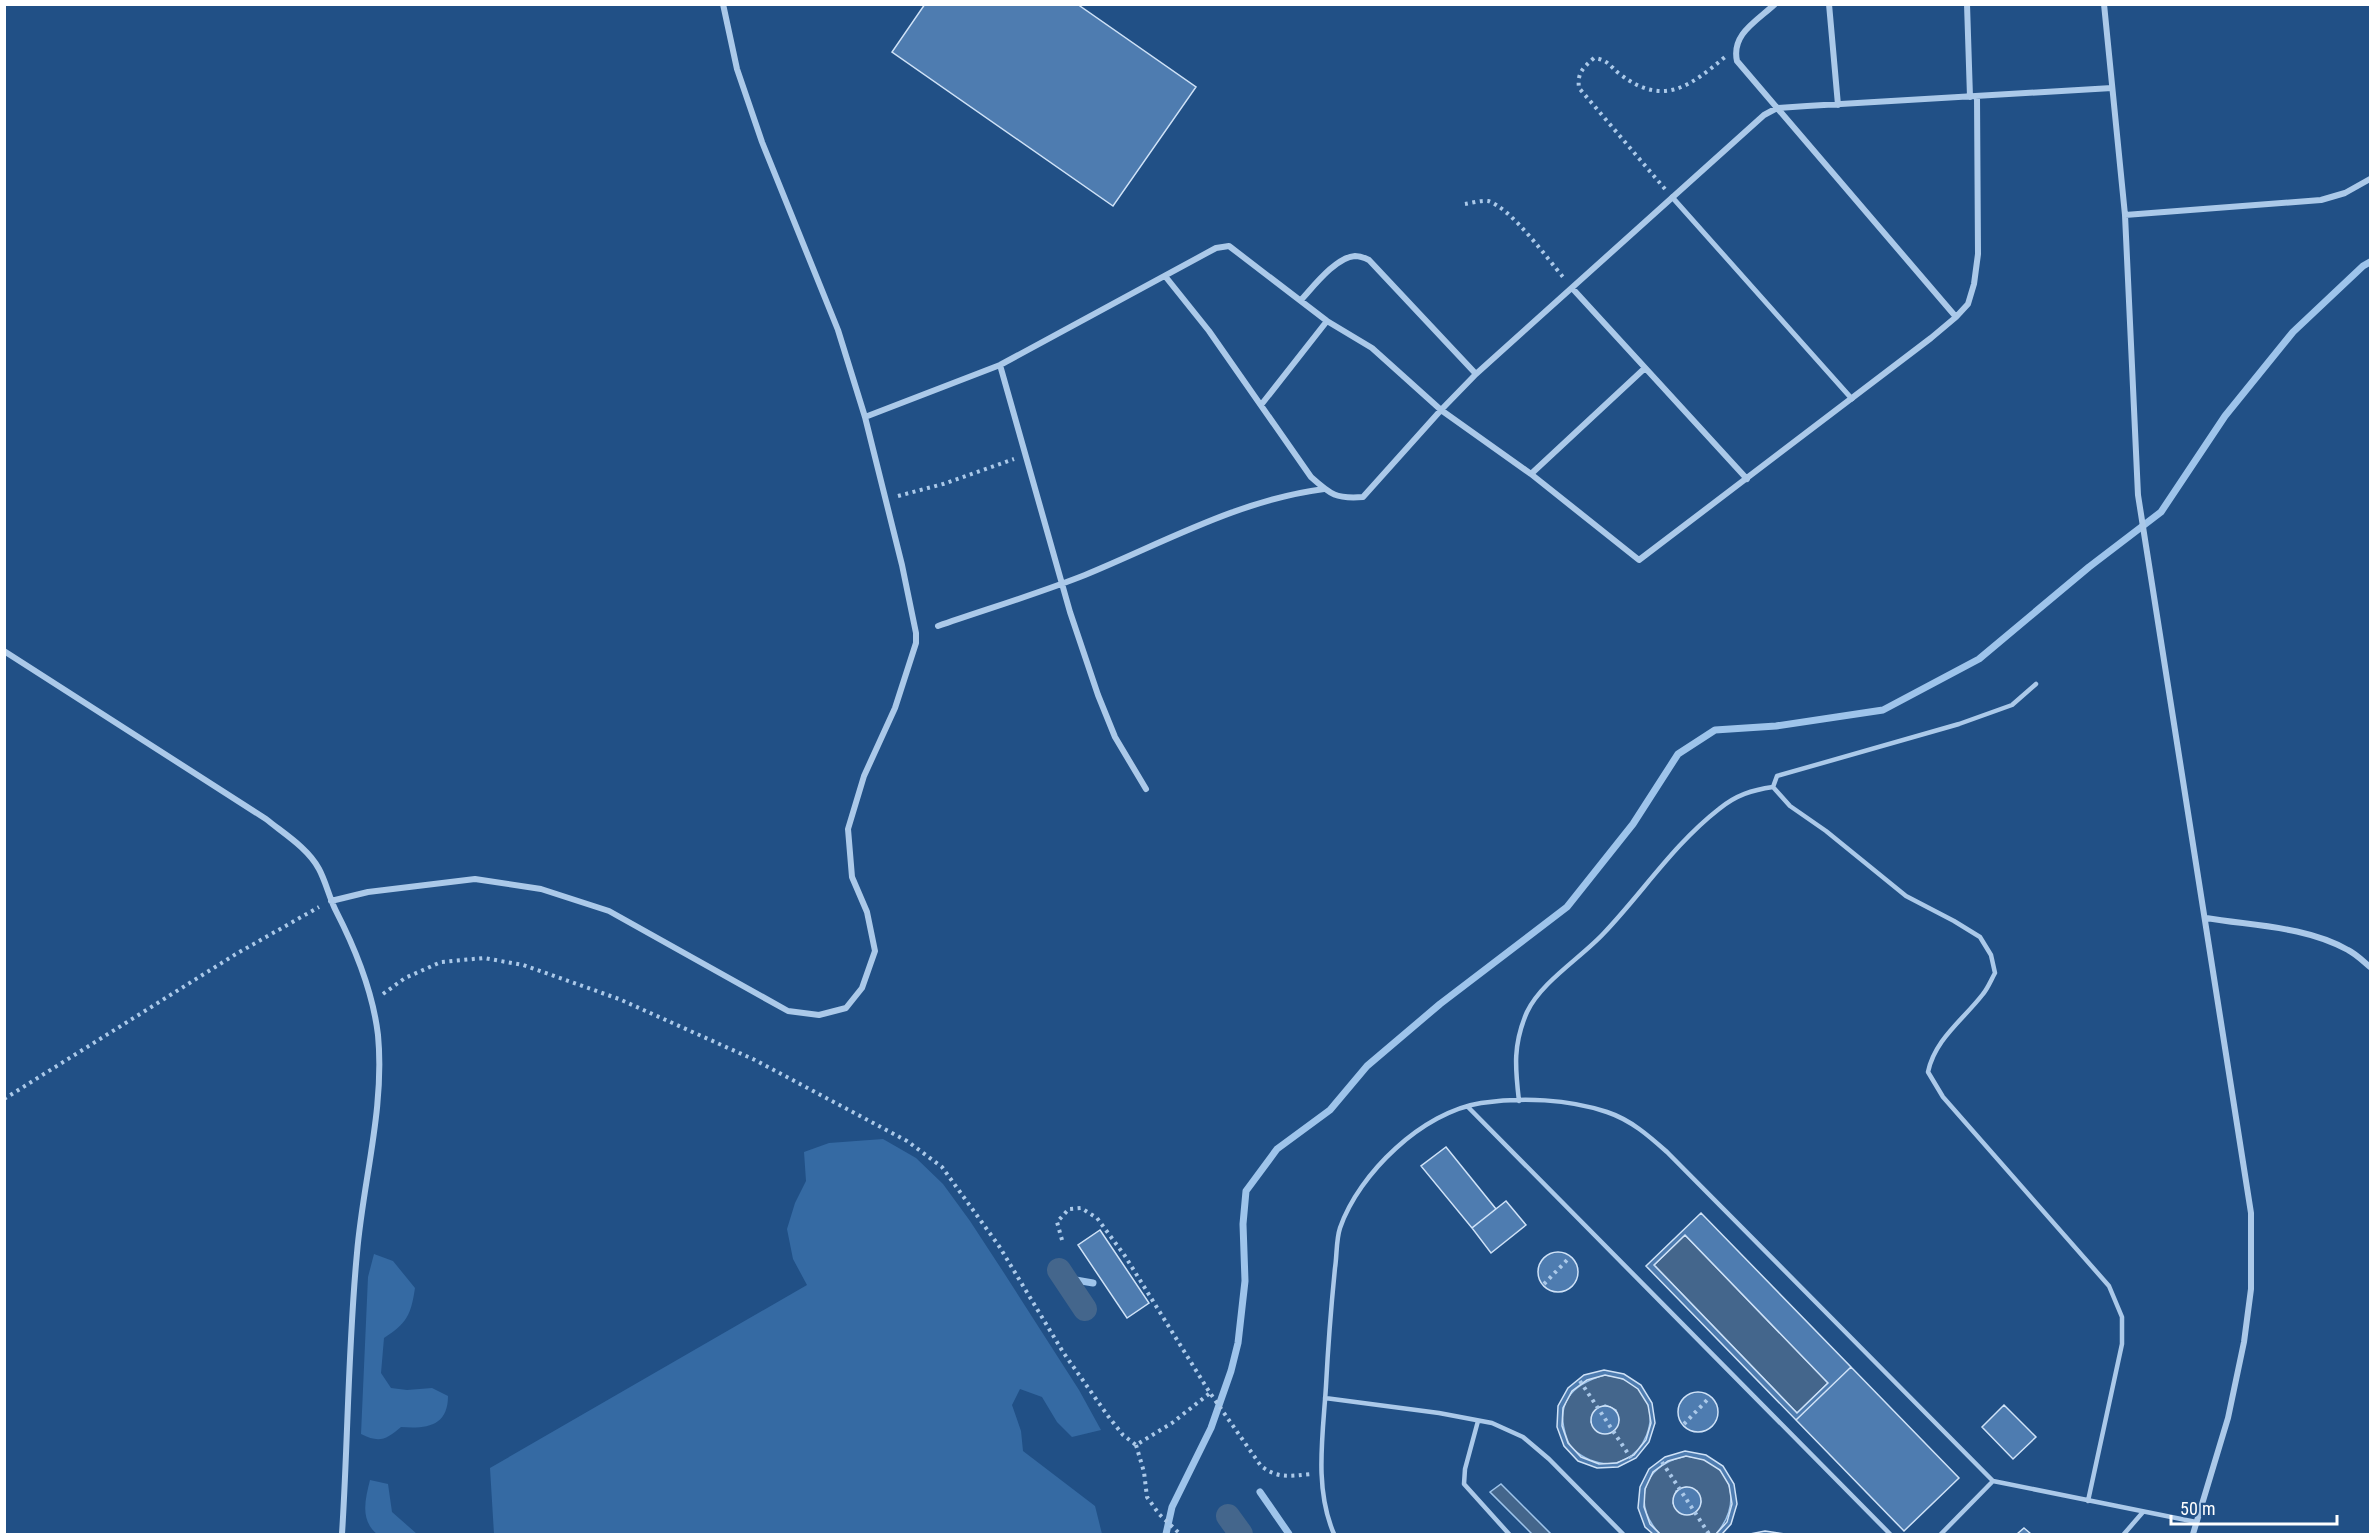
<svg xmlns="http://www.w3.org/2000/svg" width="2375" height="1539" font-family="'Roboto Condensed',sans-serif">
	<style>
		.green { fill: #356aa3 }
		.water { fill: #44668c; stroke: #9ec4eb; stroke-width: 1.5; fill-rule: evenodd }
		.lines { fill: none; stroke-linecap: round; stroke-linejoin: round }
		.stream { stroke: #9ec4eb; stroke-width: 7 }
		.canal { stroke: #44668c; stroke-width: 24 }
		.building { fill: #4e7cb0; stroke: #cfe2f7; stroke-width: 1.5; fill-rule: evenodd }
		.path { stroke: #abc9e9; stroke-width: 4; stroke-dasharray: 3 4.5; stroke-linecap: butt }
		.service { stroke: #abc9e9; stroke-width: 4.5 }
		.pedestrian { stroke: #abc9e9; stroke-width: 5 }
		.minor { stroke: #abc9e9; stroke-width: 6 }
	</style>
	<rect width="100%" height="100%" fill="#215086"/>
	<path class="green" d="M 883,1139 L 916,1158 L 943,1184 L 970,1221 L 1004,1273 L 1079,1390 L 1101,1430 L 1072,1437 L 1057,1422 L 1042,1397 L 1020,1389 L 1012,1405 L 1021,1431 L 1023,1451 L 1095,1506 L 1102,1534 L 494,1534 L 490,1468 L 807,1285 L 793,1259 L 787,1229 L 795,1203 L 806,1181 L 804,1152 L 829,1143 Z
		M 374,1254 L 393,1261 L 415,1288 C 411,1315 407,1323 384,1338 L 381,1373 L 391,1388 L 407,1390 L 432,1388 L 448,1396 C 448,1426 427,1429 401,1427 C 386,1440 379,1443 361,1434 L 368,1277 Z
		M 370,1480 L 388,1484 L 392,1512 L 417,1534 L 377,1534 C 360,1520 365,1500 370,1480 Z"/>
	<path class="water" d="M 1685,1235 L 1828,1383 L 1797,1413 L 1654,1265 Z
		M1540 1272a18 18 0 1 1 36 0a18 18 0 1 1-36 0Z
		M 1605,1375 C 1610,1376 1617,1376 1623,1379 C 1676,1399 1644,1482 1590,1460 C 1581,1456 1570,1449 1567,1439 C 1554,1404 1571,1384 1605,1375 ZM 1605,1405 L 1616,1410 L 1619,1420 L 1614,1431 C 1603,1436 1596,1432 1591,1422 L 1595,1411 Z
		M1680 1412a18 18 0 1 1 36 0a18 18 0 1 1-36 0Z
		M 1686,1456 C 1692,1457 1699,1458 1705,1460 C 1738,1475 1737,1510 1716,1534 L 1660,1534 C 1638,1512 1637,1478 1668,1462 C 1673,1459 1680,1458 1686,1456 ZM 1686,1487 L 1697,1491 L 1701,1502 L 1695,1512 C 1685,1517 1677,1513 1673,1503 L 1676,1491 Z
		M 1501,1484 L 1551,1534 L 1532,1534 L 1490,1492 Z"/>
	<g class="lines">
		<path class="stream" d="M 1064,1278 L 1093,1283
			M 1260,1492 L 1289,1534
			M 1166,1534 L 1172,1507 L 1211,1428 L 1231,1371 L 1238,1343 L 1245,1281 L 1243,1224 L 1246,1191 L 1277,1149 L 1330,1110 L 1367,1066 L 1440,1004 L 1567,907 L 1633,824 L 1678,754 L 1715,730 L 1776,726 L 1883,710 L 1979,659 L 2089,567 L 2161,512 L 2225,416 L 2293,332 L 2363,266 L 2370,262"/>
		<path class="canal" d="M 1059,1270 L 1085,1309
			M 1228,1516 L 1241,1534"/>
	</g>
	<path class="building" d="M 925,4 L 1077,4 L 1196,87 L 1113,206 L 892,52 Z
		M 1446,1147 L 1496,1209 L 1472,1228 L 1421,1166 Z
		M 1506,1201 L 1526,1225 L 1491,1253 L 1472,1228 Z
		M 1701,1213 L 1851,1367 L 1796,1420 L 1646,1266 ZM 1685,1235 L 1828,1383 L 1797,1413 L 1654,1265 Z
		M 1100,1230 L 1149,1303 L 1127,1318 L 1078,1245 Z
		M1538 1272a20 20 0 1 1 40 0a20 20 0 1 1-40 0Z
		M 1851,1367 L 1959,1478 L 1904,1531 L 1796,1420 Z
		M 1604,1370 L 1624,1374 L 1641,1385 L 1652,1403 L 1655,1423 L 1649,1442 L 1636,1458 L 1618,1467 L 1597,1468 L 1578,1461 L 1564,1446 L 1557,1427 L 1558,1406 L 1568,1388 L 1584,1375 ZM 1605,1375 L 1623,1379 L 1638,1389 L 1648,1405 L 1651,1423 L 1646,1440 L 1634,1455 L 1617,1463 L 1599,1464 L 1581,1457 L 1568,1443 L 1562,1426 L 1563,1408 L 1572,1391 L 1587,1380 Z
		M1678 1412a20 20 0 1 1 40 0a20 20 0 1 1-40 0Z
		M 2004,1405 L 2036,1437 L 2013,1459 L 1982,1427 Z
		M1591 1420a14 14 0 1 1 28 0a14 14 0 1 1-28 0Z
		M 1685,1451 L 1706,1455 L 1723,1466 L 1734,1484 L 1737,1504 L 1731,1524 L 1722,1534 L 1716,1534 L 1727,1522 L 1732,1504 L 1729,1485 L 1720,1470 L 1704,1460 L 1686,1456 L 1668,1461 L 1653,1472 L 1645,1489 L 1644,1507 L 1650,1524 L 1660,1534 L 1653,1534 L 1645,1527 L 1638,1508 L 1640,1487 L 1649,1469 L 1665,1457 Z
		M1673 1501a14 14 0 1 1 28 0a14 14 0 1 1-28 0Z
		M 2024,1528 L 2031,1534 L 2017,1534 Z
		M 1765,1531 L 1785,1534 L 1786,1534 L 1750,1534 Z"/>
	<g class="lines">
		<path class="path" d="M 1665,189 L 1579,88 C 1577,73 1583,68 1594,58 C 1609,60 1610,67 1621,75 C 1664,107 1690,86 1725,57
			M 1465,204 C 1471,203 1482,200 1488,201 C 1511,208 1547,258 1563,277
			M 898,496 L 943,484 L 1014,459
			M 383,994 L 405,978 L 441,962 L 484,958 L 523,965 L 619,999 L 755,1060 L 907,1141 L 942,1167 L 999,1246 L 1063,1352 L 1108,1416 L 1123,1435 L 1136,1445 L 1172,1423 L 1210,1393
			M 4,1099 L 236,954 L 319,907
			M 1062,1240 L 1057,1222 L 1069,1209 L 1081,1208 L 1097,1218 L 1125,1256 L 1210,1393 L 1261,1466 C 1278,1479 1290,1476 1311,1474
			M 1544,1284 L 1569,1258
			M 1580,1381 L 1631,1458
			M 1684,1424 L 1709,1398
			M 1136,1445 L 1144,1472 L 1147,1497 L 1159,1514 L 1180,1534
			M 1662,1462 L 1709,1534"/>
		<path class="service" d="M 2036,684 L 2012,705 L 1959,724 L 1777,776 L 1773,787 L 1790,806 L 1826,831 L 1906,896 L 1954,921 L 1980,937 L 1991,955 L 1995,973 C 1991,980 1988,988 1983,994 C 1963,1020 1935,1039 1928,1072 L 1943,1097 L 2109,1286 L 2122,1317 L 2122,1344 L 2088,1501
			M 1519,1101 C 1515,1067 1513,1044 1527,1012 C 1541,982 1582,957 1604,933 C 1643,892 1674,844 1719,809 C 1736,795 1752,790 1773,787
			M 1468,1107 L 1890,1534
			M 1325,1398 L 1439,1413 L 1492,1423 L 1523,1437 L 1549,1459 L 1623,1534
			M 1478,1421 L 1465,1469 L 1464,1484 L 1509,1534
			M 1334,1534 C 1314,1488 1323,1435 1326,1386 C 1328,1347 1331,1308 1335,1268 C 1337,1256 1336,1240 1340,1228 C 1359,1173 1423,1112 1481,1103 C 1522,1097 1568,1099 1607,1112 C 1631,1120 1649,1136 1667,1152 L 1993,1481
			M 1941,1534 L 1993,1481 L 2196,1522
			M 2124,1534 L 2143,1512"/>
		<path class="pedestrian" d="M 1672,197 L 1852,399"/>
		<path class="minor" d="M 1775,4 C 1757,21 1731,34 1737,61 L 1956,317
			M 1829,4 L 1838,105
			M 1967,4 L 1970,97
			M 2104,4 L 2125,215 L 2138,495 L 2251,1213 L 2251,1289 L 2244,1342 L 2228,1418 L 2193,1534
			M 2125,215 L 2321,200 L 2345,193 L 2370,179
			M 1165,276 L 1209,331 L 1311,477 C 1331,495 1336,499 1363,497 L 1441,410 L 1476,374 L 1764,115 L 1777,108 L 1807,106 L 2112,88
			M 1572,288 L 1747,479
			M 1301,300 C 1313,287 1336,257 1355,256 C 1360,256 1365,258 1369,260 L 1476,374
			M 1000,365 L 1070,612 L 1098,695 L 1115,737 L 1146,789
			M 1261,405 L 1327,321
			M 865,417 L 1000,365 L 1216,248 L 1229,246 L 1327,321 L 1372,348 L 1441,410 L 1531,474 L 1639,560 L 1931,338 L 1956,317 L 1968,304 L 1974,284 L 1978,254 L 1977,97
			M 1531,474 L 1645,368
			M 938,626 C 987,609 1037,594 1085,575 C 1163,543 1239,500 1324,489
			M 4,651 L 266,819 C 283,833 308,848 319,869 C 326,882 329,897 336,911 C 355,948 373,993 378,1035 C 385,1108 363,1181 357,1253 C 348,1346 348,1441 342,1534
			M 331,901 L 368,892 L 475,879 L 541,889 L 609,911 L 788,1011 L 819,1015 L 846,1008 L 862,988 L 875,951 L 867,912 L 852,877 L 848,829 L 864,776 L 895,708 L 916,643 L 916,633 L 902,565 L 865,417 L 838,330 L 762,142 L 737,69 L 723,4
			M 2206,918 C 2253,926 2305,926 2348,950 C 2356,954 2363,961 2370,967"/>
	</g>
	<rect width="2375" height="1539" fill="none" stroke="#ffffff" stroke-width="12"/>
	<path d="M2171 1515v9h166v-9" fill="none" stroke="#ffffff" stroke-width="3"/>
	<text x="2180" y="1515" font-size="18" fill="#ffffff" stroke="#215086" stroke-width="4.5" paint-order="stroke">50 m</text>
</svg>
